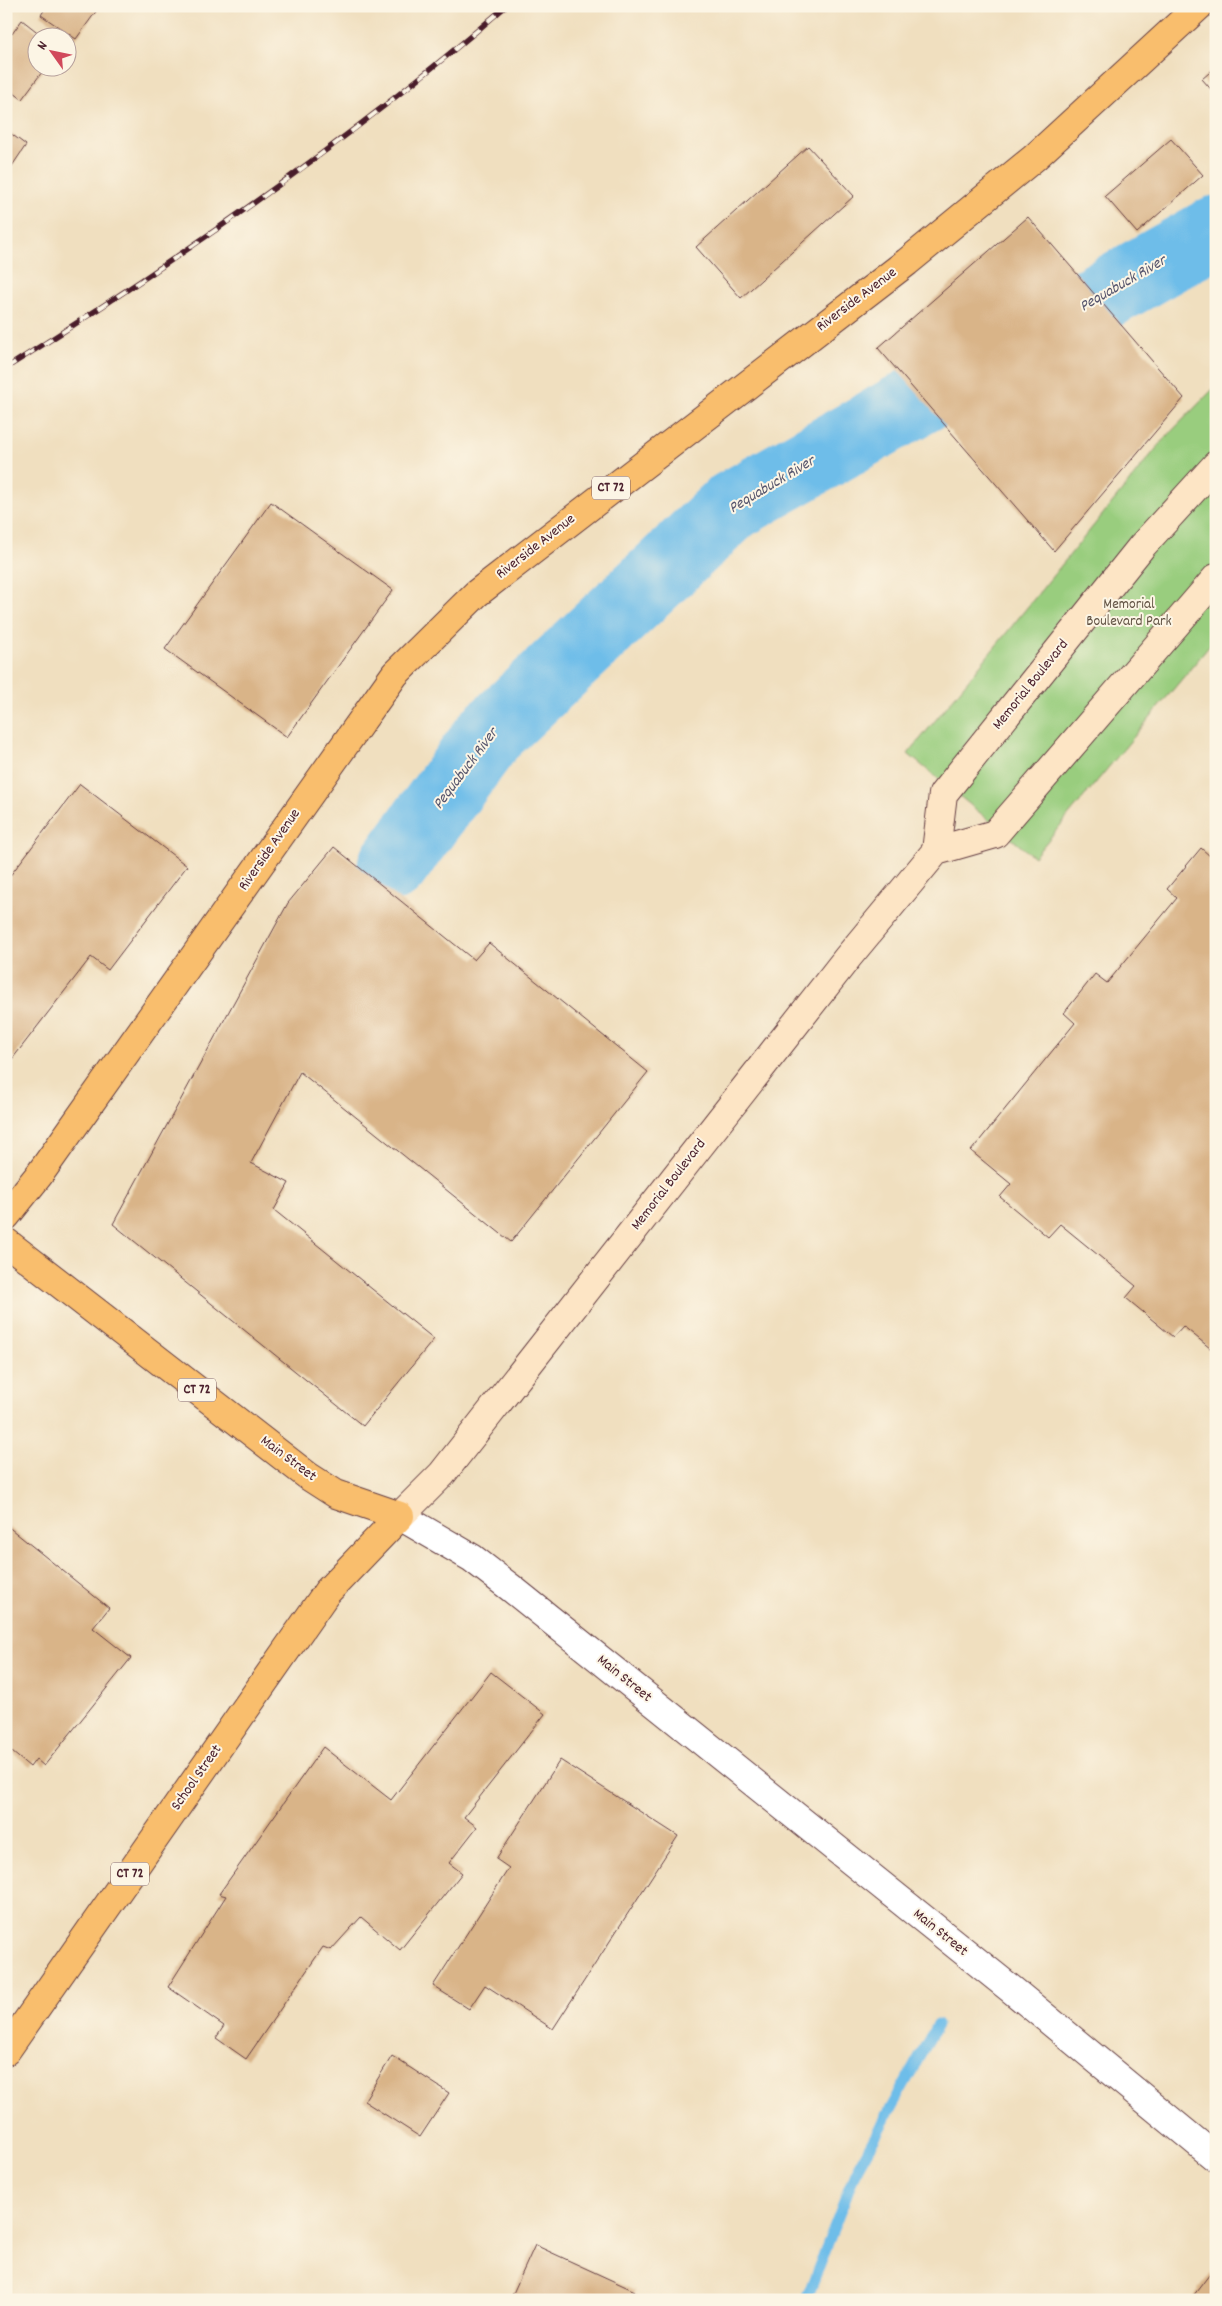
<svg xmlns="http://www.w3.org/2000/svg" width="1222" height="2306" font-family="Dekko,sans-serif">
	<style>
		.green { fill: #99cd7e; stroke: #727654 }
		.lines { fill: none; stroke-linecap: round; stroke-linejoin: round }
		.stream { stroke: #6ebde9; stroke-width: 11 }
		.river { stroke: #6ebde9; stroke-width: 71 }
		.building { fill: #d9b488 }
		.minor-casing { stroke: #633c41; stroke-width: 30 }
		.secondary-casing { stroke: #633c41; stroke-width: 30 }
		.trunk-casing { stroke: #633c41; stroke-width: 30 }
		.minor { stroke: #fff; stroke-width: 28 }
		.secondary { stroke: #fde5c5; stroke-width: 28 }
		.trunk { stroke: #f9be6d; stroke-width: 28 }
		.rail-casing { stroke: #4a1f2b; stroke-width: 5.5 }
		.rail { stroke: #fcf5e5; stroke-width: 4; stroke-dasharray: 11; stroke-linecap: butt }
		.labels { text-anchor: middle; dominant-baseline: central; stroke-width: 4; stroke-linejoin: round; paint-order: stroke }
		.shield { fill: #fcf5e5; stroke: #7f5f63; stroke-width: 1 }
		.shield-label { font-size: 14px; font-weight: bold; fill: #4a1f2b }
		.street-label { font-size: 15px; fill: #4a1f2b; stroke: #fcf5e5 }
		.park-label { font-size: 15px; fill: #625344; stroke: #fcf5e5 }
		.water-label { font-size: 16px; font-style: italic; fill: #57566e; stroke: #fcf5e5 }
	</style>
	<rect width="100%" height="100%" fill="#fcf5e5"/>
	<filter id="ink" filterUnits="userSpaceOnUse"><feTurbulence type="fractalNoise" baseFrequency=".02" numOctaves="2"/><feDisplacementMap in="SourceGraphic" scale="10" xChannelSelector="R" yChannelSelector="G"/><feConvolveMatrix kernelMatrix="1 2 1 2 8 2 1 2 1" color-interpolation-filters="sRGB"/></filter>
	<filter id="wash" filterUnits="userSpaceOnUse"><feTurbulence type="fractalNoise" baseFrequency=".0096" numOctaves="4" result="noise"/><feDisplacementMap in="SourceGraphic" scale="20" xChannelSelector="R" yChannelSelector="G"/><feGaussianBlur stdDeviation="1.12" result="paint"/><feColorMatrix in="noise" values="0 0 0 0 0 0 0 0 0 0 0 0 0 0 0 0 0 1.4 0 .05"/><feComposite in="paint" operator="in"/></filter>
	<g filter="url(#wash)">
		<rect width="100%" height="100%" fill="#f0dfbf"/>
		<path class="green" d="M 1216,386 L 1216,638 L 1034,857 L 908,754 L 1164,439 Z"/>
		<g class="lines">
			<path class="stream" d="M 806,2300 L 855,2173 L 937,2025"/>
			<path class="river" d="M 393,866 L 489,735 L 732,506 L 1216,231"/>
		</g>
		<g id="blocks">
			<path class="building" d="M 47,6 L 100,6 L 76,39 L 41,15 Z
				M 22,20 L 45,38 L 38,38 L 38,68 L 45,68 L 22,99 L 6,87 L 6,29 L 12,34 Z
				M 1216,67 L 1216,95 L 1202,79 Z
				M 6,130 L 26,145 L 6,175 Z
				M 1171,139 L 1203,175 L 1137,233 L 1105,196 Z
				M 808,146 L 854,196 L 741,298 L 696,247 Z
				M 1028,217 L 1184,398 L 1054,551 L 878,348 Z
				M 271,502 L 393,590 L 287,737 L 165,649 Z
				M 80,784 L 187,866 L 108,970 L 91,957 L 6,1067 L 6,881 Z
				M 334,847 L 474,960 L 489,943 L 648,1072 L 511,1242 L 300,1072 L 251,1163 L 289,1183 L 274,1210 L 434,1339 L 363,1426 L 113,1224 L 288,903 Z
				M 1201,848 L 1211,857 L 1216,851 L 1216,1353 L 1183,1326 L 1173,1337 L 1126,1298 L 1136,1286 L 1060,1224 L 1048,1237 L 1000,1197 L 1011,1184 L 971,1151 L 1075,1023 L 1064,1013 L 1095,974 L 1107,983 L 1177,898 L 1167,889 Z
				M 6,1525 L 109,1608 L 93,1628 L 131,1658 L 44,1766 L 36,1759 L 30,1767 L 6,1747 Z
				M 491,1672 L 545,1714 L 464,1817 L 477,1827 L 449,1863 L 462,1873 L 400,1950 L 361,1917 L 331,1950 L 323,1947 L 246,2059 L 216,2038 L 224,2026 L 168,1987 L 226,1896 L 219,1894 L 323,1747 L 391,1800 Z
				M 560,1760 L 678,1836 L 553,2029 L 485,1985 L 469,2009 L 433,1986 L 509,1868 L 496,1859 Z
				M 392,2056 L 449,2093 L 420,2137 L 364,2101 Z
				M 535,2245 L 635,2291 L 631,2300 L 510,2300 Z
				M 1216,2266 L 1216,2300 L 1190,2300 Z"/>
		</g>
	</g>
	<g filter="url(#ink)">
		<use href="#blocks" fill-opacity="0" stroke="#633c41" stroke-width="1"/>
		<g class="lines">
			<g class="minor-casing">
				<path id="minor" d="M 400,1516 L 472,1558 L 511,1588 L 1011,1989 L 1216,2158"/>
			</g>
			<g class="secondary-casing">
				<path id="secondary" d="M 936,851 L 995,834 L 1216,578
					M 400,1516 L 442,1474 L 848,957 L 936,851 L 943,794 L 1142,546 L 1216,465"/>
			</g>
			<g class="trunk-casing">
				<path id="trunk" d="M 6,1216 L 39,1175 L 395,674 L 476,594 L 907,262 L 1034,158 L 1199,6
					M 6,1242 L 308,1476 L 336,1494 L 400,1516 L 327,1592 L 6,2051"/>
			</g>
			<use href="#minor" class="minor"/>
			<use href="#secondary" class="secondary"/>
			<use href="#trunk" class="trunk"/>
			<g class="rail-casing">
				<path id="rail" d="M 6,368 C 180,259 350,141 506,6"/>
			</g>
			<use href="#rail" class="rail"/>
		</g>
	</g>
	<g class="labels">
		<g class="shield">
			<rect x="592" y="476.5" width="38" height="23" rx="4"/>
			<rect x="178" y="1378.5" width="38" height="23" rx="4"/>
			<rect x="111" y="1862.5" width="38" height="23" rx="4"/>
		</g>
		<g class="shield-label">
			<text x="611" y="488">CT 72</text>
			<text x="197" y="1390">CT 72</text>
			<text x="130" y="1874">CT 72</text>
		</g>
		<g class="street-label">
			<text transform="translate(857 300) rotate(-37)">Riverside Avenue</text>
			<text transform="translate(536 547) rotate(-38)">Riverside Avenue</text>
			<text transform="translate(1031 685) rotate(-51)">Memorial Boulevard</text>
			<text transform="translate(270 850) rotate(-55)">Riverside Avenue</text>
			<text transform="translate(669 1185) rotate(-52)">Memorial Boulevard</text>
			<text transform="translate(288 1459) rotate(37)">Main Street</text>
			<text transform="translate(624 1679) rotate(39)">Main Street</text>
			<text transform="translate(197 1778) rotate(-55)">School Street</text>
			<text transform="translate(940 1933) rotate(39)">Main Street</text>
		</g>
		<g class="park-label">
			<text x="1129" y="605">Memorial<tspan x="1129" dy="17">Boulevard Park</tspan></text>
		</g>
		<g class="water-label">
			<text transform="translate(1123 284) rotate(-30)">Pequabuck River</text>
			<text transform="translate(772 485) rotate(-31)">Pequabuck River</text>
			<text transform="translate(466 769) rotate(-53)">Pequabuck River</text>
		</g>
	</g>
	<rect width="1222" height="2306" fill="none" stroke="#fcf5e5" stroke-width="25"/>
	<g transform="translate(52 52) rotate(303)"><circle r="24" fill="#fcf5e5" stroke="#b59f9b"/>
	<path d="M0-4L9 19L0 12L-9 19Z" fill="#d1495b"/>
	<text y="-8" font-size="14" font-weight="bold" text-anchor="middle" fill="#4a1f2b">N</text>
	</g>
</svg>
